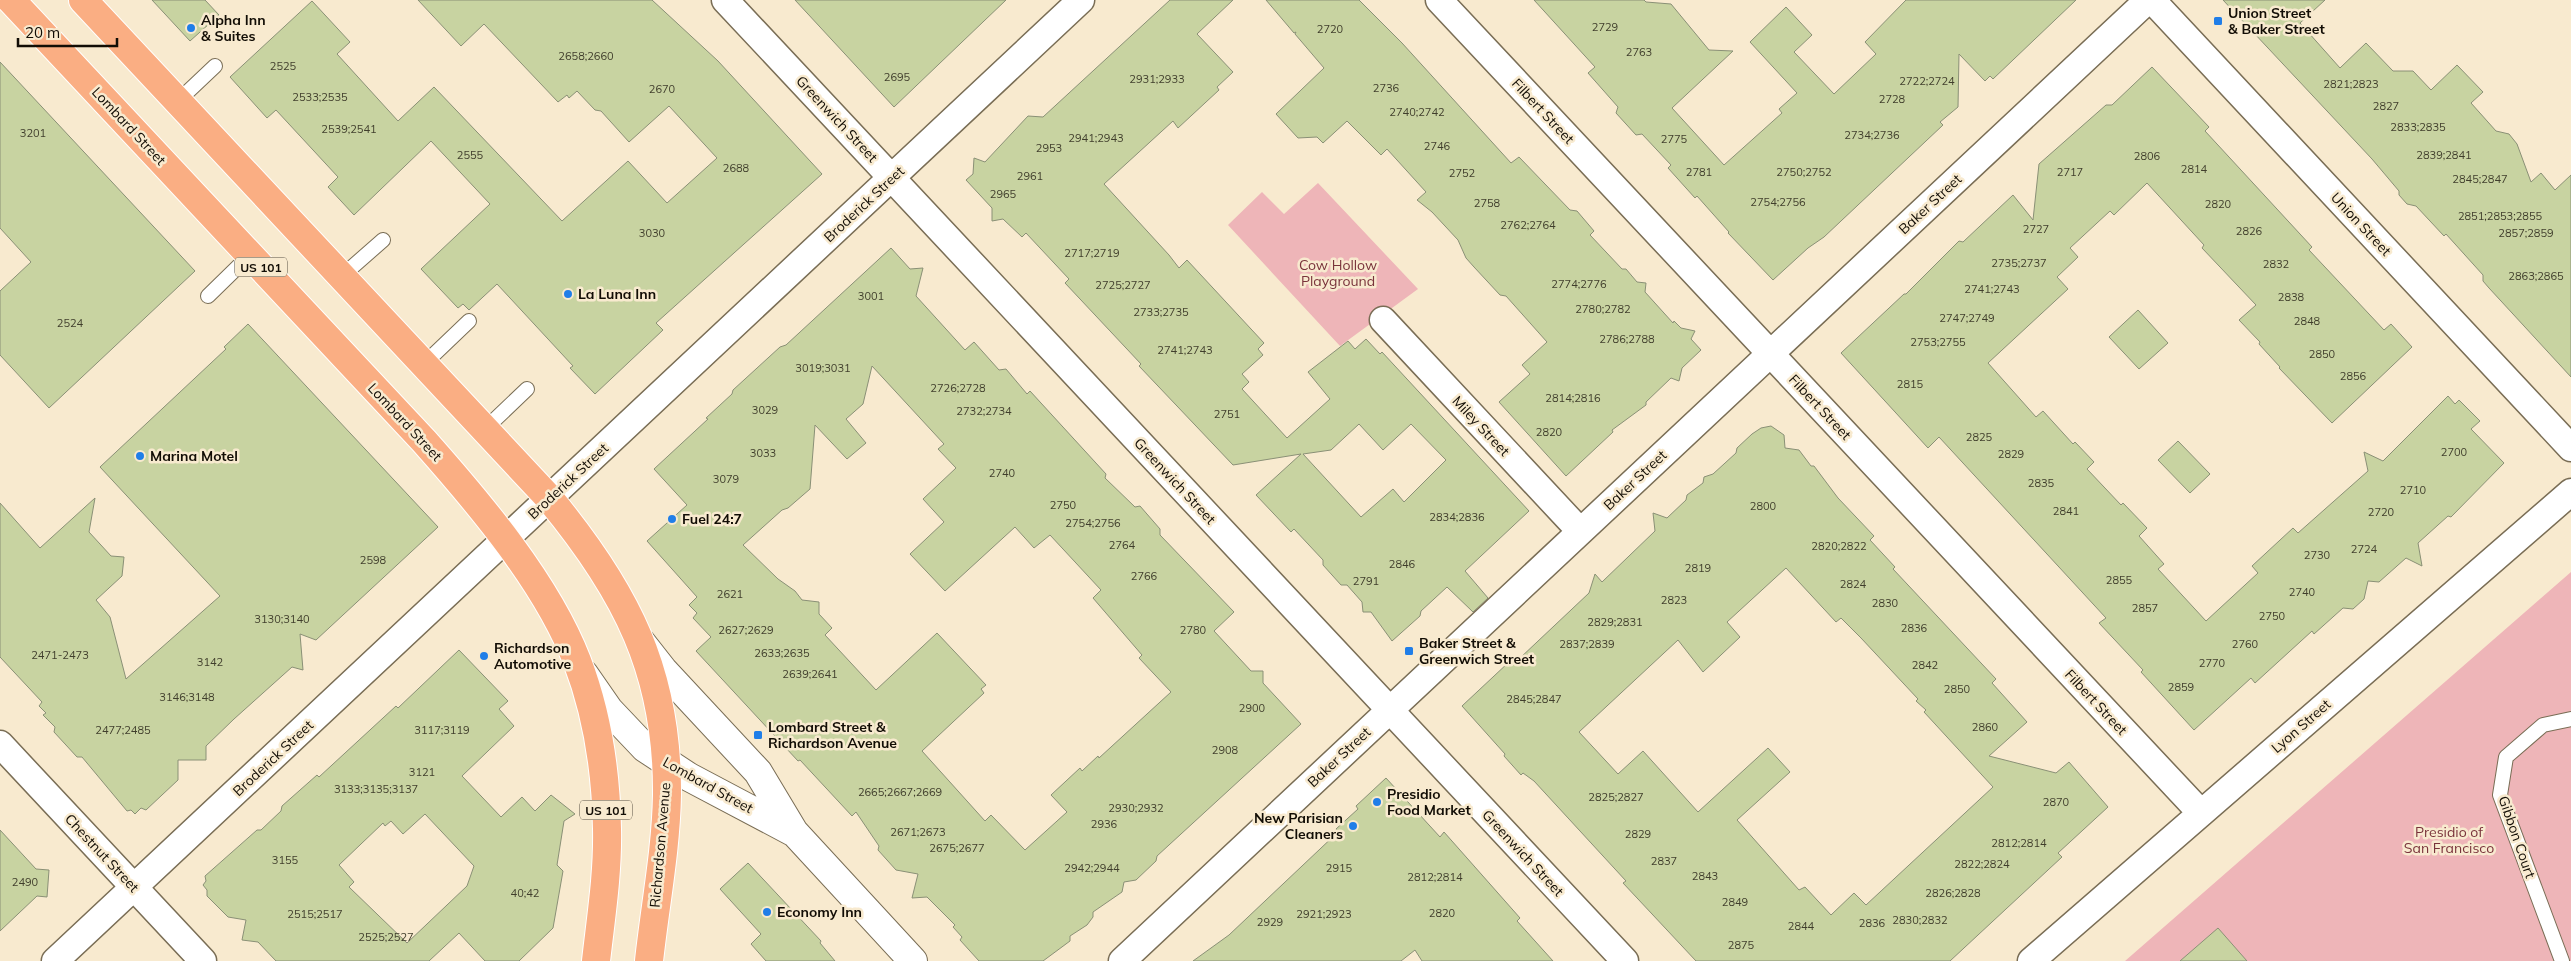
<svg xmlns="http://www.w3.org/2000/svg" width="2571" height="961" font-family="Mulish,sans-serif">
	<style>
		.green { fill: #eeb5b8 }
		.building { fill: #c8d3a1; stroke: #8a9076; fill-rule: evenodd }
		.lines { fill: none; stroke-linecap: round; stroke-linejoin: round }
		.service-casing { stroke: #796d55; stroke-width: 16 }
		.minor-casing { stroke: #796d55; stroke-width: 29 }
		.tertiary-casing { stroke: #796d55; stroke-width: 30 }
		.trunk-casing { stroke: #fff; stroke-width: 30 }
		.service { stroke: #fff; stroke-width: 14 }
		.minor { stroke: #fff; stroke-width: 26 }
		.tertiary { stroke: #fff; stroke-width: 28 }
		.trunk { stroke: #faae83; stroke-width: 28 }
		.poi-dot { fill: #207ee8; stroke: #f8eacf; stroke-width: 2 }
		.labels { text-anchor: middle; dominant-baseline: central; stroke-width: 5; stroke-linejoin: round; paint-order: stroke }
		.number-label { font-size: 11px; fill: #403e2c }
		.shield { fill: #f8eacf; stroke: #574f42; stroke-width: 1 }
		.shield-label { font-size: 12px; font-weight: bold; fill: #120d05 }
		.poi-label { font-size: 14px; font-weight: bold; fill: #120d05; stroke: #f8eacf; text-anchor: start }
		.street-label { font-size: 14px; fill: #120d05; stroke: #f8eacf }
		.park-label { font-size: 14px; fill: #79333b; stroke: #f8eacf }
	</style>
	<rect width="100%" height="100%" fill="#f8eacf"/>
	<path class="green" d="M 1318,183 L 1418,289 L 1340,346 L 1228,225 L 1262,192 L 1284,214 Z
		M 2571,572 L 2571,961 L 2125,961 Z"/>
	<path class="building" d="M 152,0 L 205,0 L 219,15 L 190,41 Z
		M 418,0 L 652,0 L 718,61 L 822,174 L 656,323 L 663,330 L 595,394 L 570,368 L 573,366 L 497,284 L 469,310 L 463,304 L 458,308 L 421,269 L 490,204 L 431,141 L 354,215 L 328,187 L 338,177 L 276,110 L 267,118 L 230,77 L 312,1 L 350,42 L 337,54 L 398,121 L 434,87 L 562,221 L 628,161 L 667,203 L 717,158 L 669,106 L 629,142 L 601,111 L 595,110 L 577,91 L 569,98 L 567,95 L 558,102 L 484,24 L 461,46 Z
		M 795,0 L 1006,0 L 894,107 Z
		M 1170,0 L 1233,0 L 1197,34 L 1233,72 L 1217,87 L 1219,90 L 1178,128 L 1173,121 L 1104,184 L 1169,255 L 1179,268 L 1187,260 L 1264,343 L 1258,349 L 1263,355 L 1242,374 L 1249,382 L 1242,389 L 1287,438 L 1330,399 L 1308,372 L 1348,341 L 1355,349 L 1366,339 L 1380,354 L 1382,352 L 1529,511 L 1465,571 L 1488,598 L 1473,612 L 1447,587 L 1421,611 L 1420,616 L 1392,641 L 1371,612 L 1363,612 L 1362,602 L 1347,585 L 1341,585 L 1323,565 L 1323,560 L 1294,529 L 1291,532 L 1256,495 L 1301,454 L 1233,465 L 1139,366 L 1141,364 L 1065,283 L 1069,279 L 1026,233 L 1022,237 L 1003,219 L 992,221 L 992,208 L 966,180 L 973,174 L 974,158 L 985,162 L 1028,116 L 1043,117 ZM 1359,424 L 1383,450 L 1411,424 L 1446,460 L 1404,502 L 1393,489 L 1361,517 L 1303,454 L 1331,450 Z
		M 1266,0 L 1359,0 L 1402,43 L 1511,163 L 1519,157 L 1570,210 L 1577,211 L 1594,231 L 1590,235 L 1622,269 L 1626,269 L 1637,282 L 1646,283 L 1645,292 L 1673,323 L 1674,321 L 1681,328 L 1695,331 L 1691,339 L 1701,350 L 1682,368 L 1679,381 L 1671,378 L 1646,402 L 1646,405 L 1612,430 L 1613,432 L 1566,476 L 1499,402 L 1530,374 L 1522,365 L 1547,342 L 1506,296 L 1500,295 L 1474,267 L 1466,258 L 1458,240 L 1432,212 L 1417,200 L 1426,192 L 1387,149 L 1381,155 L 1347,121 L 1323,143 L 1317,137 L 1298,138 L 1276,114 L 1324,68 L 1295,34 L 1296,32 L 1294,33 Z
		M 1534,0 L 1644,0 L 1646,2 L 1671,4 L 1709,50 L 1733,51 L 1672,108 L 1724,165 L 1782,113 L 1779,109 L 1797,93 L 1750,42 L 1786,7 L 1812,35 L 1794,52 L 1834,94 L 1876,54 L 1865,42 L 1906,0 L 2076,0 L 1993,79 L 1990,76 L 1985,81 L 1959,54 L 1958,107 L 1940,122 L 1943,125 L 1824,237 L 1808,248 L 1773,280 L 1728,233 L 1729,232 L 1697,196 L 1695,198 L 1668,168 L 1671,165 L 1642,134 L 1636,135 L 1616,113 L 1618,107 L 1588,73 L 1595,67 Z
		M 2223,0 L 2325,0 L 2300,23 L 2340,68 L 2366,43 L 2393,71 L 2413,71 L 2431,90 L 2457,65 L 2483,92 L 2471,103 L 2496,131 L 2509,134 L 2517,144 L 2531,182 L 2541,173 L 2555,190 L 2571,175 L 2571,377 L 2489,288 L 2483,281 L 2483,275 L 2446,234 L 2444,236 L 2416,206 L 2407,204 L 2399,195 L 2399,191 L 2372,159 Z
		M 0,62 L 195,271 L 49,408 L 0,355 L 0,291 L 31,262 L 0,228 Z
		M 2152,67 L 2209,127 L 2205,131 L 2312,247 L 2309,250 L 2384,330 L 2391,324 L 2412,347 L 2332,423 L 2279,368 L 2280,367 L 2259,344 L 2260,342 L 2239,320 L 2256,305 L 2202,248 L 2204,245 L 2147,183 L 2114,215 L 2110,211 L 2070,248 L 2078,257 L 2057,277 L 2068,289 L 1988,363 L 2036,417 L 2043,411 L 2073,444 L 2075,442 L 2094,462 L 2087,469 L 2121,505 L 2123,503 L 2147,528 L 2139,536 L 2164,564 L 2158,569 L 2206,621 L 2258,573 L 2252,566 L 2293,528 L 2298,533 L 2368,471 L 2364,452 L 2383,461 L 2448,396 L 2455,404 L 2459,400 L 2480,421 L 2471,429 L 2504,463 L 2451,517 L 2448,516 L 2418,543 L 2422,566 L 2406,558 L 2379,582 L 2368,581 L 2364,599 L 2353,609 L 2343,608 L 2314,634 L 2312,631 L 2255,683 L 2251,678 L 2194,730 L 2141,672 L 2143,670 L 2099,623 L 2106,618 L 1939,437 L 1928,448 L 1841,353 L 1904,294 L 1906,294 L 1959,241 L 1963,242 L 2013,195 L 2033,220 L 2039,164 L 2106,105 L 2112,105 Z
		M 891,248 L 910,269 L 923,268 L 916,296 L 965,350 L 974,342 L 999,370 L 1006,369 L 1027,394 L 1030,391 L 1106,474 L 1105,478 L 1135,507 L 1140,506 L 1160,529 L 1160,535 L 1234,612 L 1214,631 L 1251,671 L 1263,671 L 1263,683 L 1301,724 L 1157,856 L 1156,861 L 1136,880 L 1124,882 L 1122,892 L 1093,912 L 1093,917 L 1087,925 L 1070,936 L 1070,941 L 1043,961 L 979,961 L 960,940 L 962,937 L 953,927 L 955,925 L 927,897 L 912,898 L 918,874 L 896,870 L 878,850 L 879,846 L 856,812 L 852,816 L 800,760 L 798,761 L 696,651 L 711,637 L 693,618 L 697,613 L 689,605 L 697,597 L 647,541 L 687,505 L 654,469 L 708,419 L 706,418 L 732,394 L 733,390 L 780,347 L 786,345 ZM 872,366 L 944,444 L 938,449 L 956,468 L 923,499 L 944,522 L 910,554 L 945,591 L 1015,527 L 1034,548 L 1050,535 L 1101,590 L 1093,598 L 1142,655 L 1139,658 L 1171,692 L 1099,758 L 1098,756 L 1082,771 L 1080,768 L 1051,795 L 1067,812 L 1025,850 L 991,815 L 985,821 L 922,751 L 984,693 L 981,689 L 986,685 L 937,633 L 876,690 L 825,635 L 832,628 L 819,614 L 819,602 L 802,600 L 795,591 L 778,579 L 743,545 L 782,510 L 788,508 L 810,489 L 815,425 L 847,459 L 866,443 L 846,419 L 863,404 Z
		M 2138,310 L 2168,343 L 2139,369 L 2109,337 Z
		M 248,324 L 438,527 L 316,640 L 300,634 L 303,670 L 292,667 L 234,719 L 206,746 L 206,760 L 178,760 L 178,780 L 146,810 L 141,808 L 135,814 L 131,810 L 127,811 L 82,757 L 77,757 L 54,732 L 55,727 L 43,715 L 46,713 L 39,706 L 42,702 L 0,657 L 0,503 L 40,548 L 95,498 L 89,532 L 111,556 L 124,557 L 122,576 L 96,600 L 110,617 L 126,679 L 220,596 L 100,467 L 226,349 L 224,347 Z
		M 1771,426 L 1784,435 L 1785,448 L 1799,450 L 1811,466 L 1814,466 L 1838,498 L 1874,536 L 1870,540 L 1895,567 L 1893,569 L 1996,679 L 1992,683 L 2027,722 L 1989,756 L 2056,773 L 2069,762 L 2108,807 L 2058,853 L 2062,857 L 1950,961 L 1696,961 L 1623,883 L 1626,881 L 1534,781 L 1523,773 L 1521,775 L 1504,756 L 1505,754 L 1462,706 L 1509,662 L 1515,658 L 1519,659 L 1589,593 L 1595,574 L 1602,582 L 1655,531 L 1653,513 L 1667,518 L 1686,500 L 1687,495 L 1703,483 L 1704,477 L 1713,474 L 1736,453 L 1737,448 L 1752,434 L 1761,428 ZM 1786,568 L 1836,622 L 1841,618 L 1861,638 L 1918,699 L 1916,701 L 1926,710 L 1924,712 L 1993,787 L 1866,905 L 1854,893 L 1831,915 L 1805,887 L 1799,890 L 1737,820 L 1790,772 L 1768,748 L 1698,812 L 1643,751 L 1618,774 L 1579,732 L 1678,640 L 1703,672 L 1740,637 L 1727,622 Z
		M 2178,441 L 2210,474 L 2190,493 L 2158,460 Z
		M 459,650 L 508,701 L 499,709 L 514,726 L 462,776 L 501,817 L 522,797 L 535,811 L 551,795 L 575,814 L 564,821 L 557,865 L 563,871 L 553,928 L 519,961 L 485,961 L 459,933 L 429,961 L 276,961 L 258,942 L 242,940 L 246,920 L 228,917 L 207,896 L 207,890 L 203,885 L 206,881 L 205,876 L 257,830 L 261,830 L 281,811 L 282,806 L 317,775 L 319,777 L 396,706 L 398,708 ZM 425,814 L 474,866 L 467,886 L 407,943 L 349,887 L 354,882 L 339,865 L 383,823 L 385,826 L 391,821 L 403,834 Z
		M 1386,778 L 1440,837 L 1444,832 L 1520,918 L 1517,921 L 1553,961 L 1422,961 L 1415,950 L 1401,961 L 1193,961 L 1229,935 L 1338,832 L 1336,829 L 1358,809 L 1356,806 Z
		M 0,830 L 36,869 L 49,870 L 47,897 L 37,896 L 0,931 Z
		M 748,863 L 821,941 L 820,943 L 835,961 L 766,961 L 751,944 L 761,934 L 720,889 Z
		M 2218,928 L 2247,961 L 2180,961 Z"/>
	<g class="lines">
		<g class="service-casing">
			<path id="service" d="M 178,101 L 215,66
				M 342,276 L 383,240
				M 208,296 L 250,255
				M 424,364 L 469,321
				M 484,430 L 527,389
				M 2562,961 L 2500,795 L 2506,757 L 2543,725 L 2571,719"/>
		</g>
		<g class="minor-casing">
			<path id="minor" d="M 725,0 L 1625,961
				M 1439,0 L 2201,813
				M 2152,0 L 2571,448
				M 1383,320 L 1580,531
				M 0,744 L 203,961
				M 55,961 L 1081,0
				M 1122,961 L 2148,0
				M 2031,961 L 2571,492"/>
		</g>
		<g class="tertiary-casing">
			<path id="tertiary" d="M 641,642 L 663,670 L 758,772 L 794,832 L 913,961
				M 584,674 L 609,710 L 645,748 L 689,777 L 793,832"/>
		</g>
		<g class="trunk-casing">
			<path id="trunk" d="M 11,0 L 424,441 C 479,503 547,583 577,661 C 597,713 606,774 607,829 C 608,873 601,917 596,961
				M 83,0 L 549,498 C 626,591 668,672 667,795 C 666,850 655,906 649,961"/>
		</g>
		<use href="#service" class="service"/>
		<use href="#minor" class="minor"/>
		<use href="#tertiary" class="tertiary"/>
		<use href="#trunk" class="trunk"/>
	</g>
	<g class="poi-dot">
		<rect x="2213" y="16" width="10" height="10" rx="2.5"/>
		<circle cx="191" cy="28" r="5"/>
		<circle cx="568" cy="294" r="5"/>
		<circle cx="140" cy="456" r="5"/>
		<circle cx="672" cy="519" r="5"/>
		<rect x="1404" y="646" width="10" height="10" rx="2.5"/>
		<circle cx="484" cy="656" r="5"/>
		<rect x="753" y="730" width="10" height="10" rx="2.5"/>
		<circle cx="1377" cy="802" r="5"/>
		<circle cx="1353" cy="826" r="5"/>
		<circle cx="767" cy="912" r="5"/>
	</g>
	<g class="labels">
		<g class="number-label">
			<text x="1605" y="27">2729</text>
			<text x="1330" y="29">2720</text>
			<text x="1639" y="52">2763</text>
			<text x="586" y="56">2658;2660</text>
			<text x="283" y="66">2525</text>
			<text x="897" y="77">2695</text>
			<text x="1157" y="79">2931;2933</text>
			<text x="1927" y="81">2722;2724</text>
			<text x="2351" y="84">2821;2823</text>
			<text x="1386" y="88">2736</text>
			<text x="662" y="89">2670</text>
			<text x="320" y="97">2533;2535</text>
			<text x="1892" y="99">2728</text>
			<text x="2386" y="106">2827</text>
			<text x="1417" y="112">2740;2742</text>
			<text x="2418" y="127">2833;2835</text>
			<text x="349" y="129">2539;2541</text>
			<text x="33" y="133">3201</text>
			<text x="1872" y="135">2734;2736</text>
			<text x="1096" y="138">2941;2943</text>
			<text x="1674" y="139">2775</text>
			<text x="1437" y="146">2746</text>
			<text x="1049" y="148">2953</text>
			<text x="470" y="155">2555</text>
			<text x="2444" y="155">2839;2841</text>
			<text x="2147" y="156">2806</text>
			<text x="736" y="168">2688</text>
			<text x="2194" y="169">2814</text>
			<text x="1699" y="172">2781</text>
			<text x="1804" y="172">2750;2752</text>
			<text x="2070" y="172">2717</text>
			<text x="1462" y="173">2752</text>
			<text x="1030" y="176">2961</text>
			<text x="2480" y="179">2845;2847</text>
			<text x="1003" y="194">2965</text>
			<text x="1778" y="202">2754;2756</text>
			<text x="1487" y="203">2758</text>
			<text x="2218" y="204">2820</text>
			<text x="2500" y="216">2851;2853;2855</text>
			<text x="1528" y="225">2762;2764</text>
			<text x="2036" y="229">2727</text>
			<text x="2249" y="231">2826</text>
			<text x="652" y="233">3030</text>
			<text x="2526" y="233">2857;2859</text>
			<text x="1092" y="253">2717;2719</text>
			<text x="2019" y="263">2735;2737</text>
			<text x="2276" y="264">2832</text>
			<text x="2536" y="276">2863;2865</text>
			<text x="1579" y="284">2774;2776</text>
			<text x="1123" y="285">2725;2727</text>
			<text x="1992" y="289">2741;2743</text>
			<text x="871" y="296">3001</text>
			<text x="2291" y="297">2838</text>
			<text x="1603" y="309">2780;2782</text>
			<text x="1161" y="312">2733;2735</text>
			<text x="1967" y="318">2747;2749</text>
			<text x="2307" y="321">2848</text>
			<text x="70" y="323">2524</text>
			<text x="1627" y="339">2786;2788</text>
			<text x="1938" y="342">2753;2755</text>
			<text x="1185" y="350">2741;2743</text>
			<text x="2322" y="354">2850</text>
			<text x="823" y="368">3019;3031</text>
			<text x="2353" y="376">2856</text>
			<text x="1910" y="384">2815</text>
			<text x="958" y="388">2726;2728</text>
			<text x="1573" y="398">2814;2816</text>
			<text x="765" y="410">3029</text>
			<text x="984" y="411">2732;2734</text>
			<text x="1227" y="414">2751</text>
			<text x="1549" y="432">2820</text>
			<text x="1979" y="437">2825</text>
			<text x="2454" y="452">2700</text>
			<text x="763" y="453">3033</text>
			<text x="2011" y="454">2829</text>
			<text x="1002" y="473">2740</text>
			<text x="726" y="479">3079</text>
			<text x="2041" y="483">2835</text>
			<text x="2413" y="490">2710</text>
			<text x="1063" y="505">2750</text>
			<text x="1763" y="506">2800</text>
			<text x="2066" y="511">2841</text>
			<text x="2381" y="512">2720</text>
			<text x="1457" y="517">2834;2836</text>
			<text x="1093" y="523">2754;2756</text>
			<text x="1122" y="545">2764</text>
			<text x="1839" y="546">2820;2822</text>
			<text x="2364" y="549">2724</text>
			<text x="2317" y="555">2730</text>
			<text x="373" y="560">2598</text>
			<text x="1402" y="564">2846</text>
			<text x="1698" y="568">2819</text>
			<text x="1144" y="576">2766</text>
			<text x="2119" y="580">2855</text>
			<text x="1366" y="581">2791</text>
			<text x="1853" y="584">2824</text>
			<text x="2302" y="592">2740</text>
			<text x="730" y="594">2621</text>
			<text x="1674" y="600">2823</text>
			<text x="1885" y="603">2830</text>
			<text x="2145" y="608">2857</text>
			<text x="2272" y="616">2750</text>
			<text x="282" y="619">3130;3140</text>
			<text x="1615" y="622">2829;2831</text>
			<text x="1914" y="628">2836</text>
			<text x="746" y="630">2627;2629</text>
			<text x="1193" y="630">2780</text>
			<text x="1587" y="644">2837;2839</text>
			<text x="2245" y="644">2760</text>
			<text x="782" y="653">2633;2635</text>
			<text x="60" y="655">2471-2473</text>
			<text x="210" y="662">3142</text>
			<text x="2212" y="663">2770</text>
			<text x="1925" y="665">2842</text>
			<text x="810" y="674">2639;2641</text>
			<text x="2181" y="687">2859</text>
			<text x="1957" y="689">2850</text>
			<text x="187" y="697">3146;3148</text>
			<text x="1534" y="699">2845;2847</text>
			<text x="1252" y="708">2900</text>
			<text x="1985" y="727">2860</text>
			<text x="123" y="730">2477;2485</text>
			<text x="442" y="730">3117;3119</text>
			<text x="1225" y="750">2908</text>
			<text x="422" y="772">3121</text>
			<text x="376" y="789">3133;3135;3137</text>
			<text x="900" y="792">2665;2667;2669</text>
			<text x="1616" y="797">2825;2827</text>
			<text x="2056" y="802">2870</text>
			<text x="1136" y="808">2930;2932</text>
			<text x="1104" y="824">2936</text>
			<text x="918" y="832">2671;2673</text>
			<text x="1638" y="834">2829</text>
			<text x="2019" y="843">2812;2814</text>
			<text x="957" y="848">2675;2677</text>
			<text x="285" y="860">3155</text>
			<text x="1664" y="861">2837</text>
			<text x="1982" y="864">2822;2824</text>
			<text x="1092" y="868">2942;2944</text>
			<text x="1339" y="868">2915</text>
			<text x="1705" y="876">2843</text>
			<text x="1435" y="877">2812;2814</text>
			<text x="25" y="882">2490</text>
			<text x="525" y="893">40;42</text>
			<text x="1953" y="893">2826;2828</text>
			<text x="1735" y="902">2849</text>
			<text x="1442" y="913">2820</text>
			<text x="315" y="914">2515;2517</text>
			<text x="1324" y="914">2921;2923</text>
			<text x="1920" y="920">2830;2832</text>
			<text x="1270" y="922">2929</text>
			<text x="1872" y="923">2836</text>
			<text x="1801" y="926">2844</text>
			<text x="386" y="937">2525;2527</text>
			<text x="1741" y="945">2875</text>
		</g>
		<g class="shield">
			<rect x="235" y="257.5" width="52" height="19" rx="4"/>
			<rect x="580" y="800.5" width="52" height="19" rx="4"/>
		</g>
		<g class="shield-label">
			<text x="261" y="267">US 101</text>
			<text x="606" y="810">US 101</text>
		</g>
		<g class="poi-label">
			<text x="2228" y="13">Union Street<tspan x="2228" dy="16">&amp; Baker Street</tspan></text>
			<text x="201" y="20">Alpha Inn<tspan x="201" dy="16">&amp; Suites</tspan></text>
			<text x="578" y="294">La Luna Inn</text>
			<text x="150" y="456">Marina Motel</text>
			<text x="682" y="519">Fuel 24:7</text>
			<text x="1419" y="643">Baker Street &amp;<tspan x="1419" dy="16">Greenwich Street</tspan></text>
			<text x="494" y="648">Richardson<tspan x="494" dy="16">Automotive</tspan></text>
			<text x="768" y="727">Lombard Street &amp;<tspan x="768" dy="16">Richardson Avenue</tspan></text>
			<text x="1387" y="794">Presidio<tspan x="1387" dy="16">Food Market</tspan></text>
			<text x="1343" y="818" text-anchor="end">New Parisian<tspan x="1343" dy="16">Cleaners</tspan></text>
			<text x="777" y="912">Economy Inn</text>
		</g>
		<g class="street-label">
			<text transform="translate(1543 111) rotate(47)">Filbert Street</text>
			<text transform="translate(837 119) rotate(47)">Greenwich Street</text>
			<text transform="translate(129 126) rotate(47)">Lombard Street</text>
			<text transform="translate(864 204) rotate(-43)">Broderick Street</text>
			<text transform="translate(1930 204) rotate(-43)">Baker Street</text>
			<text transform="translate(2361 224) rotate(47)">Union Street</text>
			<text transform="translate(1820 407) rotate(47)">Filbert Street</text>
			<text transform="translate(405 422) rotate(47)">Lombard Street</text>
			<text transform="translate(1481 426) rotate(47)">Miley Street</text>
			<text transform="translate(1635 480) rotate(-43)">Baker Street</text>
			<text transform="translate(568 481) rotate(-43)">Broderick Street</text>
			<text transform="translate(1175 481) rotate(47)">Greenwich Street</text>
			<text transform="translate(2096 702) rotate(47)">Filbert Street</text>
			<text transform="translate(2301 726) rotate(-41)">Lyon Street</text>
			<text transform="translate(1339 757) rotate(-43)">Baker Street</text>
			<text transform="translate(273 758) rotate(-43)">Broderick Street</text>
			<text transform="translate(708 785) rotate(29)">Lombard Street</text>
			<text transform="translate(2517 837) rotate(71)">Gibbon Court</text>
			<text transform="translate(660 845) rotate(-85)">Richardson Avenue</text>
			<text transform="translate(102 853) rotate(47)">Chestnut Street</text>
			<text transform="translate(1523 853) rotate(47)">Greenwich Street</text>
		</g>
		<g class="park-label">
			<text x="1338" y="265">Cow Hollow<tspan x="1338" dy="16">Playground</tspan></text>
			<text x="2449" y="832">Presidio of<tspan x="2449" dy="16">San Francisco</tspan></text>
		</g>
	</g>
	<path d="M18 38v8h99v-8" fill="none" stroke="#120d05" stroke-width="2.5"/>
	<text x="25" y="38" font-size="15" fill="#120d05" stroke="#f8eacf" stroke-width="4" paint-order="stroke">20 m</text>
</svg>
